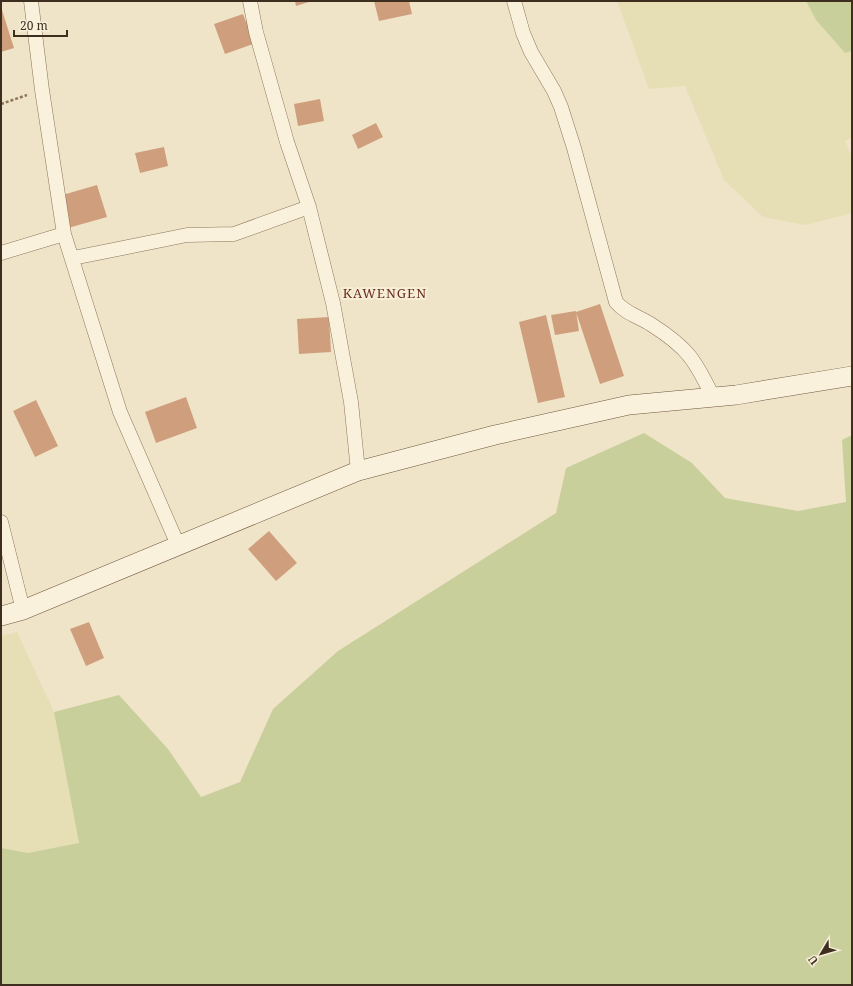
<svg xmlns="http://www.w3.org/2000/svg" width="853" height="986" font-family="'Noto Serif',serif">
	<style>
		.farmland { fill: #e6deb5 }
		.green { fill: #c9cf9b }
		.building { fill: #cf9f7d }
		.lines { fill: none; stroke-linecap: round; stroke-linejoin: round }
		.minor-casing { stroke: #8d765c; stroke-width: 15 }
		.secondary-casing { stroke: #6f573f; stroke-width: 20 }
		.path { stroke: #8d765c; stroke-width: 2.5; stroke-dasharray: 3 2; stroke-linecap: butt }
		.minor { stroke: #faf1dc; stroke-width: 14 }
		.secondary { stroke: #faf1dc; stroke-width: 19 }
		.labels { text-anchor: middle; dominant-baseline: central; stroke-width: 4; stroke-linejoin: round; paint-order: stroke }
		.quarter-label { font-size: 13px; letter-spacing: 1px; fill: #6b2e1e; stroke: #f7eed8 }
	</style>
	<rect width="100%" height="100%" fill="#f0e4c8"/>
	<path class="farmland" d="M 617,1 L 806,1 L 816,20 L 845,53 L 852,51 L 852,138 L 845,141 L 852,158 L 852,213 L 805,225 L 763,217 L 724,180 L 685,86 L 649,89 Z
		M 17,632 L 54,712 L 79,844 L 28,853 L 1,848 L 1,636 Z"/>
	<path class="green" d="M 806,1 L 852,1 L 852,51 L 845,53 L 816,20 Z
		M 644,433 L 692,463 L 725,498 L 798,511 L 846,502 L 842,440 L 852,435 L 852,985 L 1,985 L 1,848 L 28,853 L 79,843 L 54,712 L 119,695 L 168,749 L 201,797 L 240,782 L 273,709 L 338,651 L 556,513 L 566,468 Z"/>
	<path class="building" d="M 295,1 L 312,1 L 296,6 Z
		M 374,1 L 409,1 L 412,14 L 379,21 Z
		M 1,7 L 14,48 L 1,52 Z
		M 243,14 L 246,22 L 252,20 L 253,44 L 225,54 L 214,24 Z
		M 320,99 L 324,121 L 298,126 L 294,104 Z
		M 376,123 L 383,137 L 358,149 L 352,135 Z
		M 164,147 L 168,166 L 140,173 L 135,153 Z
		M 97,185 L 107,217 L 68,228 L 59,196 Z
		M 600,304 L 624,376 L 600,384 L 576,312 Z
		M 576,311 L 579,331 L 555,335 L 551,315 Z
		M 546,315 L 565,397 L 538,403 L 519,322 Z
		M 329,317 L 331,352 L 299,354 L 297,319 Z
		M 186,397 L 197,428 L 156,443 L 145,412 Z
		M 36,400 L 58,446 L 35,457 L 13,411 Z
		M 269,531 L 297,563 L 276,581 L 248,549 Z
		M 89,622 L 104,658 L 86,666 L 70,629 Z"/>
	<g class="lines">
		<g class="minor-casing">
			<path id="minor" d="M 31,1 L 42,90 L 64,234 L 120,412 L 178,545
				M 250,1 L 256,32 L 287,142 L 309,207 L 333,303 L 351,402 L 358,471
				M 514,1 L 523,33 L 531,52 L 554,91 L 561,107 L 574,148 L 616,302 C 626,314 640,317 652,325 C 688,348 695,360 713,397
				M 1,253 L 64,234
				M 73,258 L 187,235 L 234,234 L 309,207
				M 1,522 L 23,610"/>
		</g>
		<g class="secondary-casing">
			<path id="secondary" d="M 1,616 L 23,610 L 358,471 L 495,435 L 629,405 L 736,395 L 852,376"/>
		</g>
		<path class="path" d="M 1,104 L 27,95"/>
		<use href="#minor" class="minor"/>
		<use href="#secondary" class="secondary"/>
	</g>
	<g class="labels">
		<g class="quarter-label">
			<text x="385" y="293">KAWENGEN</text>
		</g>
	</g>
	<rect width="853" height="986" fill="none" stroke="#3d2e20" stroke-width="4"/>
	<g transform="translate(821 954) rotate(232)" stroke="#f7eed8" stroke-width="3" paint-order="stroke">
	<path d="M0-3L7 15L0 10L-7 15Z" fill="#3d2e20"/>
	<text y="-6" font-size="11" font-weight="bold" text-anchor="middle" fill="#3d2e20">U</text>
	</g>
	<path d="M14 30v6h53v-6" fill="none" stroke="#3d2e20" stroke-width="2"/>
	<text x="20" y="30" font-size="12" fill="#3d2e20" stroke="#f7eed8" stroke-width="3" paint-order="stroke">20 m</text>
</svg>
